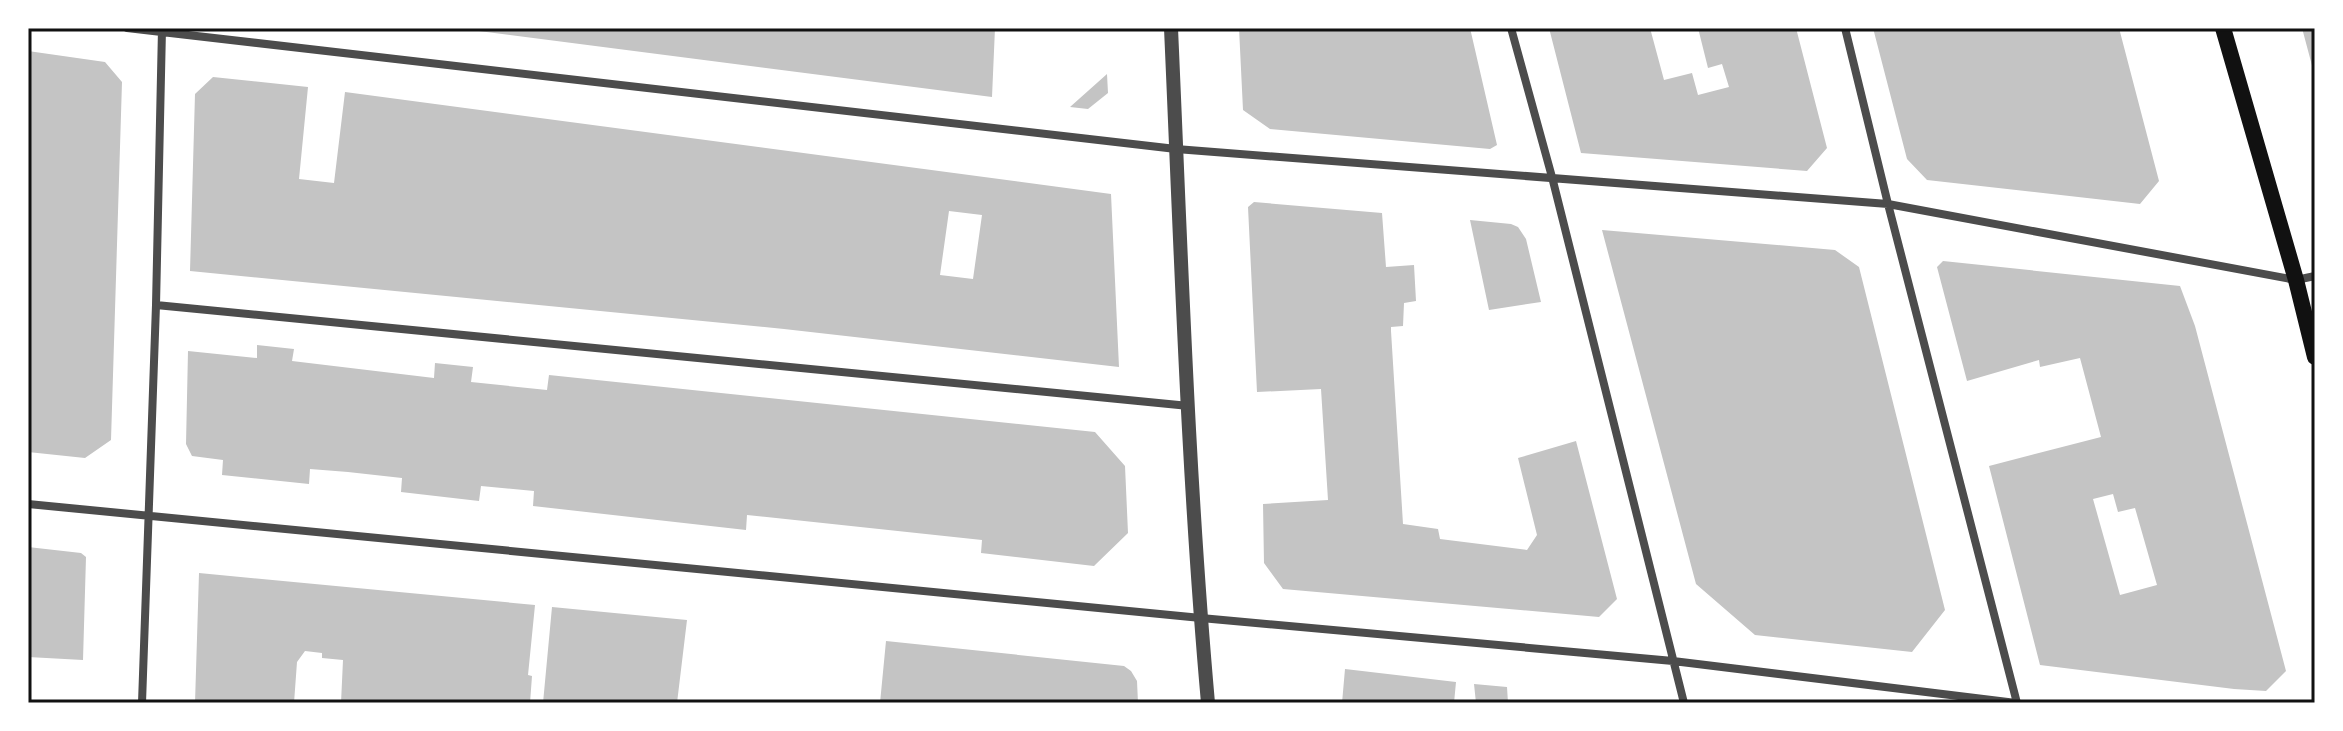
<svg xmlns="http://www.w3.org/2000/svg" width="2343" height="731" font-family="'Source Serif 4',serif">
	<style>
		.building { fill: #c4c4c4; fill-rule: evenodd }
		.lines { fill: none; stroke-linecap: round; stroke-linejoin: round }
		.minor { stroke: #4c4c4c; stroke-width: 8 }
		.tertiary { stroke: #4c4c4c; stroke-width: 14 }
		.secondary { stroke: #111; stroke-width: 16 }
		.neatline { fill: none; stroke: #111; stroke-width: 3 }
	</style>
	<rect width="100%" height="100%" fill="#fff"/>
	<path class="building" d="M 472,28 L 995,28 L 992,97 L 471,30 Z
		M 1239,28 L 1470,28 L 1497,145 L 1490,149 L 1270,129 L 1243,110 Z
		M 1549,28 L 1650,28 L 1664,80 L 1692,73 L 1698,95 L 1729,87 L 1722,64 L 1708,68 L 1698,28 L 1796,28 L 1827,148 L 1807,171 L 1581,153 Z
		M 1873,28 L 2119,28 L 2159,181 L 2140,204 L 1927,180 L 1907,159 Z
		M 2302,28 L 2315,28 L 2315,72 L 2314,73 Z
		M 28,51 L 105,62 L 122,82 L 111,440 L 85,458 L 28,452 L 28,324 L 30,303 L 28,302 Z
		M 1107,74 L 1108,93 L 1088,109 L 1070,107 Z
		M 213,77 L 308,87 L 299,179 L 334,183 L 345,92 L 1111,194 L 1119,367 L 784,329 L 190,271 L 195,94 ZM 949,211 L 982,215 L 973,279 L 940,275 Z
		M 1254,202 L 1382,213 L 1386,267 L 1414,265 L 1416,301 L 1404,303 L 1403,326 L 1391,327 L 1391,331 L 1403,524 L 1438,529 L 1440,539 L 1527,550 L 1537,535 L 1518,458 L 1576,441 L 1617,599 L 1599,617 L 1283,589 L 1264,563 L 1263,504 L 1328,500 L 1321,389 L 1257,392 L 1248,207 Z
		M 1470,220 L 1511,224 L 1518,227 L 1526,239 L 1541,302 L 1489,310 Z
		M 1602,230 L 1835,250 L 1859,267 L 1945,610 L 1912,652 L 1755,635 L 1696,584 Z
		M 1943,261 L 2180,286 L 2195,326 L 2286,671 L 2266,691 L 2234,689 L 2040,665 L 1989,466 L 2101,437 L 2080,358 L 2040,367 L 2039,360 L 1967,381 L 1937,267 ZM 2113,494 L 2118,512 L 2135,508 L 2157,585 L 2120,595 L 2093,499 Z
		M 257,345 L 294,349 L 292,361 L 434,378 L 435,363 L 473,367 L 471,382 L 547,390 L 549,375 L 1095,432 L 1125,466 L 1128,533 L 1094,566 L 981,553 L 982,540 L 747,515 L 746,530 L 533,506 L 534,491 L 481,486 L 479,501 L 401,492 L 402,478 L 348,472 L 310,469 L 309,484 L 222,475 L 223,460 L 192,456 L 186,444 L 188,351 L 257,358 Z
		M 28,547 L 81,553 L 86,557 L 83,660 L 28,657 Z
		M 199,573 L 535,605 L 528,675 L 532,676 L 530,703 L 341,703 L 343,660 L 322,658 L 322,653 L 305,651 L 297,662 L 294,703 L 195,703 Z
		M 552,607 L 687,620 L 677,703 L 543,703 Z
		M 886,641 L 1124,666 L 1131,671 L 1137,681 L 1138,703 L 880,703 Z
		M 1345,669 L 1456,682 L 1454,703 L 1342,703 Z
		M 1474,684 L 1507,687 L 1508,703 L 1476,703 Z"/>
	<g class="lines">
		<path class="minor" d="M 127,28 L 1176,149 L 1888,204 L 2296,280 L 2315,276
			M 1511,28 L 1552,177 L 1684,703
			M 1845,28 L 1888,204 L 2017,703
			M 156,305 L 1189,406
			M 28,504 L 1201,618 L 1673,661 L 2016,703
			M 142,703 L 156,305 L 162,29"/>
		<path class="tertiary" d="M 1171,28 C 1181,253 1188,479 1208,703"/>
		<path class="secondary" d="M 2223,28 L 2296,280 L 2315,357"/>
	</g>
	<rect width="2343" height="731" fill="none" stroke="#ffffff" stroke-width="60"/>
	<rect x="30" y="30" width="2283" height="671" class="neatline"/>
</svg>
